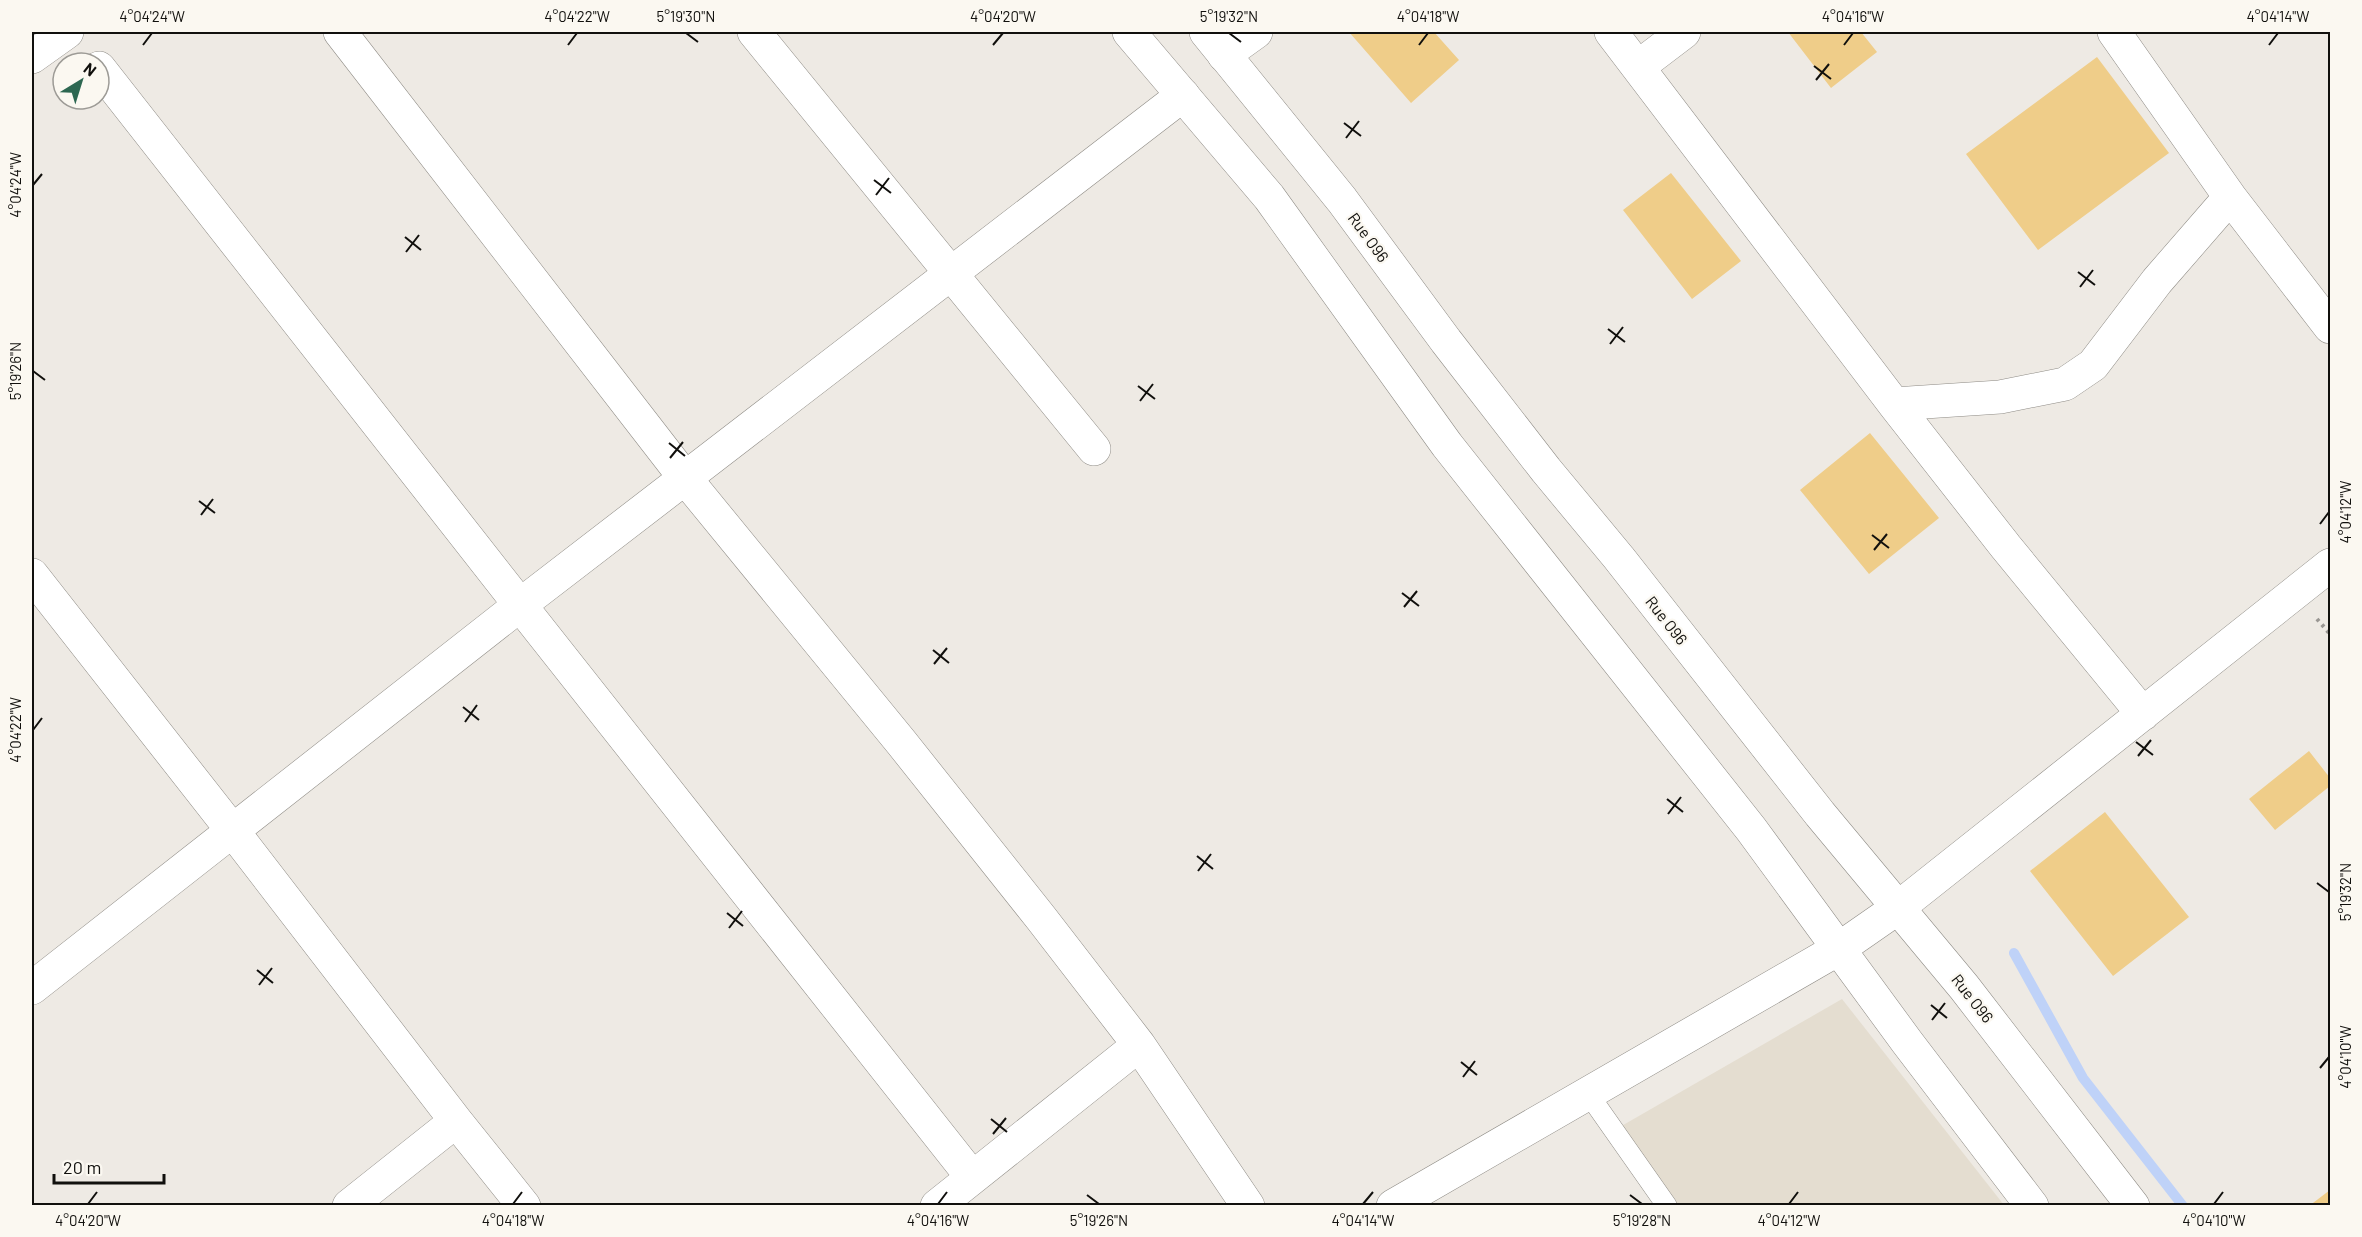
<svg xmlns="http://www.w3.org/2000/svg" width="2362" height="1237" font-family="Barlow,sans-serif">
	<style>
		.built { fill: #e4ddd0 }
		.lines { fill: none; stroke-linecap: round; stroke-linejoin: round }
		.stream { stroke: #bfd2f8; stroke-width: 10 }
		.building { fill: #efcd89 }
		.service-casing { stroke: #8e8b85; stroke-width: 21 }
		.minor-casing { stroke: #8e8b85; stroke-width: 34 }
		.secondary-casing { stroke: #8e8b85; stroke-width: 34 }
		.path { stroke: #9a9793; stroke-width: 4; stroke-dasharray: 3 4.5; stroke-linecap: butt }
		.service { stroke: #fff; stroke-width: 20 }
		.minor { stroke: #fff; stroke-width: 33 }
		.secondary { stroke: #fff; stroke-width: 33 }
		.ticks { fill: none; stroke: #11100d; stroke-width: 2 }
		.labels { text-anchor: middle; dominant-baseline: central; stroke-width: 4.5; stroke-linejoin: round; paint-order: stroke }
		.street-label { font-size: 16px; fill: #11100d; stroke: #fbf8f1 }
		.neatline { fill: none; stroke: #11100d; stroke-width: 2 }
		.ticks-label { font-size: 15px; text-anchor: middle; fill: #11100d }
	</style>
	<rect width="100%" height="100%" fill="#eeeae4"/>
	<path class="built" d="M 1842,999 L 2004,1205 L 1675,1205 L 1618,1128 Z"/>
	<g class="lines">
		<path class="stream" d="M 2014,953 L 2083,1078 L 2183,1206"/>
	</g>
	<path class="building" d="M 1349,32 L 1434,32 L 1459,60 L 1411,103 Z
		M 1788,32 L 1861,32 L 1877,52 L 1831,88 Z
		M 2097,57 L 2169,153 L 2038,250 L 1966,154 Z
		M 1671,173 L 1741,261 L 1692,299 L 1623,210 Z
		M 1870,433 L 1939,518 L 1869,574 L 1800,490 Z
		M 2309,751 L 2330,778 L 2330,786 L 2275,830 L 2249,799 Z
		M 2105,812 L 2189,917 L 2113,976 L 2030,871 Z
		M 2330,1190 L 2330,1206 L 2309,1206 Z"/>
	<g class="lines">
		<g class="service-casing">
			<path id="service" d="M 1587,1092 L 1667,1206"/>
		</g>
		<g class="minor-casing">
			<path id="minor" d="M 340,32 L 685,478 L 901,742 L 1041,918 L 1139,1045 L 1248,1206
				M 754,32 L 1094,449
				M 1611,32 L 1894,404 L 2000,397 L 2065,384 L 2093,365 L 2157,281 L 2230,197
				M 2114,32 L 2230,197 L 2330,327
				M 1224,55 L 1256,32
				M 32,57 L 67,32
				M 1638,67 L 1684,32
				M 99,68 L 520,605 L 972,1177
				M 1894,404 L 2006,547 L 2143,714
				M 32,575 L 232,830 L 456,1121 L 524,1206
				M 32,988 L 520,605 L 1183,95
				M 349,1206 L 456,1121
				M 937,1206 L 1139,1045
				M 1393,1206 L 1840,948 L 1899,907 L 2330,565"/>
		</g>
		<g class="secondary-casing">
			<path id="secondary" d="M 1129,32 L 1269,197 L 1447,445 L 1751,829 L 1907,1042 L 2032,1206
				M 1206,32 L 1342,200 L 1446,341 L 1546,470 L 1619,558 L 1820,814 L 1964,987 L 2133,1206"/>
		</g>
		<path class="path" d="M 2317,619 L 2330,634"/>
		<use href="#service" class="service"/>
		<use href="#minor" class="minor"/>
		<use href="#secondary" class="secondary"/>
	</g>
	<path class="ticks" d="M 686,33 L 698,42M 1229,33 L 1241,42M 143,45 L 152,33M 568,45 L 577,33M 993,45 L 1003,33M 1419,45 L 1428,33M 1844,45 L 1853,33M 2269,45 L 2278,33M 1814,66 L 1831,79M 1816,80 L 1829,64M 1344,123 L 1361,136M 1346,138 L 1359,121M 874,180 L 891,193M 33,185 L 42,174M 876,195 L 889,178M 405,237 L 421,250M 406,252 L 419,235M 2078,272 L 2095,285M 2080,287 L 2093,270M 1608,329 L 1625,342M 1610,344 L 1623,327M 33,371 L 45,380M 1138,386 L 1155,399M 1140,401 L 1153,384M 669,443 L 685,456M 670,458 L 683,442M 199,501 L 215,513M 201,515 L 213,499M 2320,524 L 2329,512M 1872,535 L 1889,548M 1874,550 L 1887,534M 1402,593 L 1419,606M 1404,607 L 1417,591M 933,650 L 949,663M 934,664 L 947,648M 463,707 L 479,720M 465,722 L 477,705M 33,730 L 42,718M 2136,742 L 2153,755M 2138,756 L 2151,740M 1667,799 L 1683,812M 1668,814 L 1681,797M 1197,856 L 1213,869M 1198,871 L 1211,854M 2317,883 L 2329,892M 727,913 L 743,926M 729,928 L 742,911M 257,970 L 273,983M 259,985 L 272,968M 1931,1005 L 1947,1018M 1932,1020 L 1945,1003M 1461,1062 L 1477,1075M 2320,1068 L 2329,1057M 1463,1077 L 1475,1061M 991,1119 L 1007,1132M 993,1134 L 1006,1118M 1087,1195 L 1099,1204M 1630,1195 L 1642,1204M 88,1204 L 97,1192M 513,1204 L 522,1192M 938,1204 L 947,1192M 1363,1204 L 1373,1192M 1789,1204 L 1798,1192M 2214,1204 L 2223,1192"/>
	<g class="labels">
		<g class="street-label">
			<text transform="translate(1369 237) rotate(54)">Rue O96</text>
			<text transform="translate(1667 620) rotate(52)">Rue O96</text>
			<text transform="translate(1973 998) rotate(52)">Rue O96</text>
		</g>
	</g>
	<rect width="2362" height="1237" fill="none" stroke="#fbf8f1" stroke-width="66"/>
	<g transform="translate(81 81) rotate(38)"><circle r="28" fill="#fbf8f1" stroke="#9d9b96" stroke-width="1.5"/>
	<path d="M0-4.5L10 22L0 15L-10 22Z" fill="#2d6751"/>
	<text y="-9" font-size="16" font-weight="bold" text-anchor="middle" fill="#11100d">N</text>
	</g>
	<path d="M54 1174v9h110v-9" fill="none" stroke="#11100d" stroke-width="3"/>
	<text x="63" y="1174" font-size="18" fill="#11100d" stroke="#fbf8f1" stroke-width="4.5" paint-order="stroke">20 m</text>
	<rect x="33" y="33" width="2296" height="1171" class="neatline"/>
	<g class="ticks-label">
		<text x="152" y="22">4°04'24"W</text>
		<text x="577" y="22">4°04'22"W</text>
		<text x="686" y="22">5°19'30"N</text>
		<text x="1003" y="22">4°04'20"W</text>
		<text x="1229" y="22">5°19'32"N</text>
		<text x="1428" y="22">4°04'18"W</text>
		<text x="1853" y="22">4°04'16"W</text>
		<text x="2278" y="22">4°04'14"W</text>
		<text transform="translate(16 185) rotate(-90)" y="5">4°04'24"W</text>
		<text transform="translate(16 371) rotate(-90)" y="5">5°19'26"N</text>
		<text transform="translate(2346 512) rotate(-90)" y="5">4°04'12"W</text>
		<text transform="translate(16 730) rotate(-90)" y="5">4°04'22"W</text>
		<text transform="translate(2346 892) rotate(-90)" y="5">5°19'32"N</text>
		<text transform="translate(2346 1057) rotate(-90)" y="5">4°04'10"W</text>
		<text x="88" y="1226">4°04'20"W</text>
		<text x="513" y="1226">4°04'18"W</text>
		<text x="938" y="1226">4°04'16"W</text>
		<text x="1099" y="1226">5°19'26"N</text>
		<text x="1363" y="1226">4°04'14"W</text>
		<text x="1642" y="1226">5°19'28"N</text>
		<text x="1789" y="1226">4°04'12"W</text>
		<text x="2214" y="1226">4°04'10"W</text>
	</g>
</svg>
